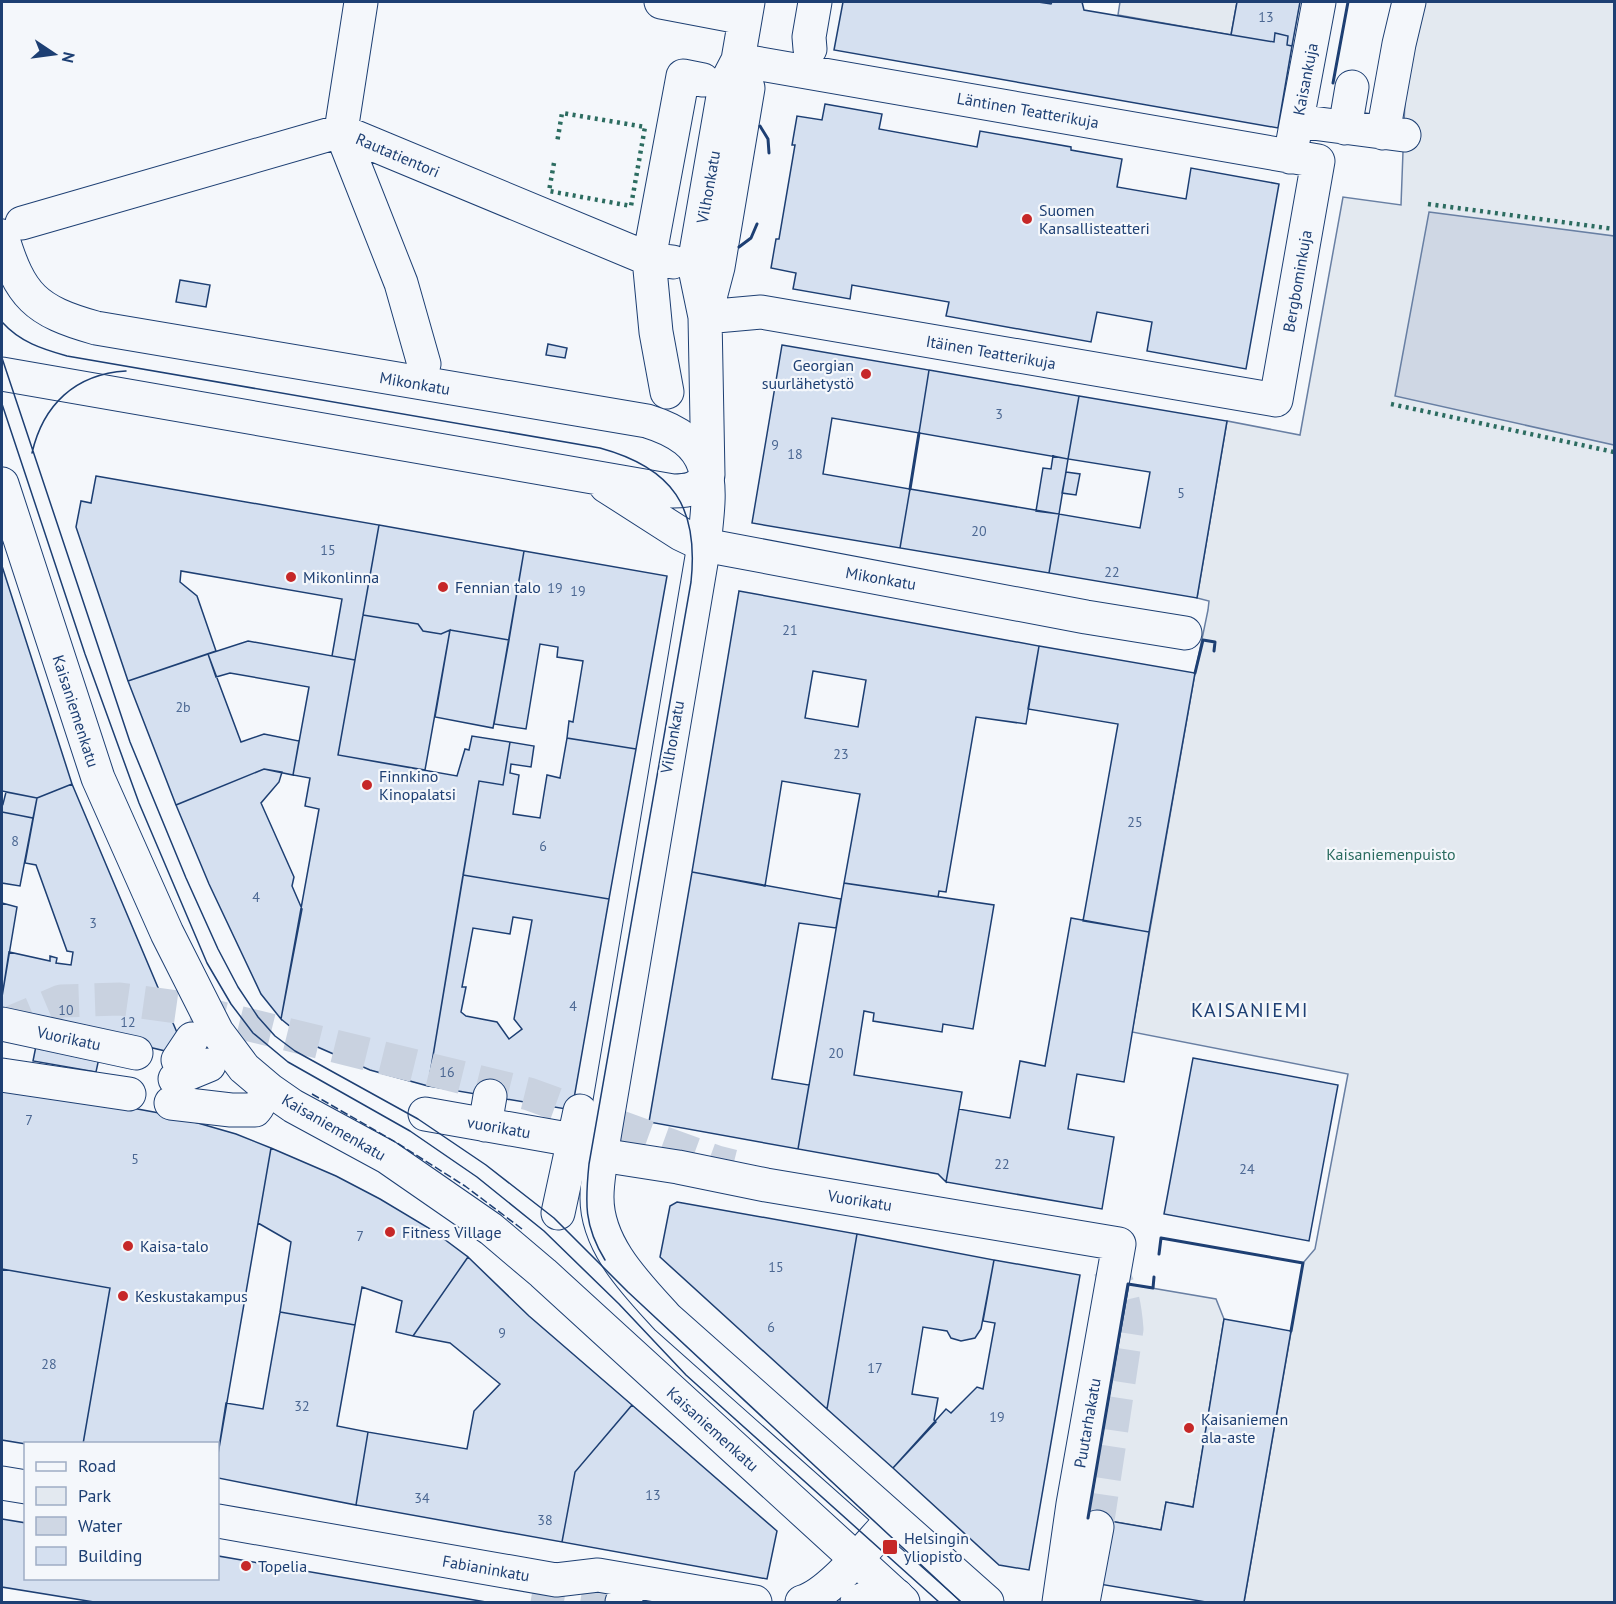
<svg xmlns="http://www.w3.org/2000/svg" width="1616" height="1604" font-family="'PT Sans',sans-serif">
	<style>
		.green { fill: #e3e9f0; stroke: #687fa3; stroke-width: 1.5 }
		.water { fill: #cfd7e4; stroke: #687fa3; stroke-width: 1.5 }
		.building { fill: #d5e0f0; stroke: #1d3f73; stroke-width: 1.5; fill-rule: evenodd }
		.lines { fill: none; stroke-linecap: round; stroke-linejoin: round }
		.minor-tunnel { stroke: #c9d2e0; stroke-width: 33; stroke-dasharray: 33 16; stroke-linecap: butt }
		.minor-casing { stroke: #1d3f73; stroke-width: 35 }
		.major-casing { stroke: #1d3f73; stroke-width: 35 }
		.minor { stroke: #f4f7fb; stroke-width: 33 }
		.major { stroke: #f4f7fb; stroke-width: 33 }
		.tram { stroke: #1d3f73; stroke-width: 1.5 }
		.hedge { stroke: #2c6c60; stroke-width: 4.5; stroke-dasharray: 3 4.5; stroke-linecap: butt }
		.fence { stroke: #1d3f73; stroke-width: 1.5; stroke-dasharray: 8 3; stroke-linecap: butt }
		.wall { stroke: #1d3f73; stroke-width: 3 }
		.poi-dot { fill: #c62828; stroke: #f4f7fb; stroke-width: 2 }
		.labels { text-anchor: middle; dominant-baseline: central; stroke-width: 4.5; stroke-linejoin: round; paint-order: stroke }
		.number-label { font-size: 14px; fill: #4b6792 }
		.street-label { font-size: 16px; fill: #1d3f73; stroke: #f4f7fb }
		.poi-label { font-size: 16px; fill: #1d3f73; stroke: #f4f7fb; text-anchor: start }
		.park-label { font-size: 16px; fill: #2c6c60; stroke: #f4f7fb }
		.quarter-label { font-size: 20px; letter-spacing: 1.5px; fill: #1d3f73; stroke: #f4f7fb }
	</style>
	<rect width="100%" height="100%" fill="#f4f7fb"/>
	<path class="green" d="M 1120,2 L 1237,2 L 1231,35 L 1118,15 Z
		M 1422,2 L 1614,2 L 1614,1602 L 1244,1602 L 1303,1263 L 1315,1249 L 1348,1074 L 1132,1032 L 1195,673 L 1208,610 L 1209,601 L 1197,598 L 1227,421 L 1300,435 L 1343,197 L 1401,205 L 1405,98 Z
		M 1128,1284 L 1216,1299 L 1224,1319 L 1193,1507 L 1166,1502 L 1161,1530 L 1110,1521 L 1087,1526 Z"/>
	<path class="water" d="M 1429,212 L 1614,236 L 1614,445 L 1395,396 Z"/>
	<path class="building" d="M 843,2 L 1038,2 L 1051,4 L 1052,2 L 1082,2 L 1084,10 L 1274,42 L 1275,33 L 1288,36 L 1287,45 L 1292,46 L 1278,128 L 834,50 Z
		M 1237,2 L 1300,2 L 1292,46 L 1287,45 L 1288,36 L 1275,33 L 1274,42 L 1231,35 Z
		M 825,104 L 882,114 L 879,129 L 977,147 L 980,131 L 1071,147 L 1071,150 L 1122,159 L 1117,187 L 1186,199 L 1191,168 L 1279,184 L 1246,369 L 1147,351 L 1152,322 L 1097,312 L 1091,342 L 946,316 L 949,302 L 852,285 L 850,299 L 793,289 L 796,273 L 771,268 L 776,239 L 779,239 L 795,145 L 792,145 L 797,116 L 822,120 Z
		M 180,280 L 210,285 L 206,307 L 176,302 Z
		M 548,344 L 567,348 L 565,358 L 546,355 Z
		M 782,345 L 929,370 L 919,433 L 832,418 L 823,474 L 910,489 L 900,548 L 752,523 Z
		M 929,370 L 1079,396 L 1068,459 L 919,433 Z
		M 1079,396 L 1227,421 L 1197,598 L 1049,573 L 1059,514 L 1140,528 L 1150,472 L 1068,459 Z
		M 1053,456 L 1068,459 L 1059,514 L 1036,511 L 1043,468 L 1051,469 Z
		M 1066,472 L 1080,474 L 1076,495 L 1062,493 Z
		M 96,476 L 379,525 L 355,660 L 332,656 L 342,599 L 181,571 L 180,582 L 197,596 L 216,651 L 128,681 L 76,527 L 81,501 L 91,503 Z
		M 910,489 L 1059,514 L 1049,573 L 900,548 Z
		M 379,525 L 524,551 L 509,640 L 450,630 L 441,634 L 423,631 L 418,624 L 363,615 Z
		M 524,551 L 667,576 L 636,749 L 567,738 L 569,721 L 573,722 L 583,661 L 557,657 L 558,647 L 540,644 L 526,729 L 494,724 Z
		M 2,566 L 72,784 L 37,798 L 2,791 Z
		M 739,591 L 1039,646 L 1026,724 L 976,717 L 946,892 L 939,891 L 938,897 L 844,883 L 860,794 L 782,781 L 765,886 L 692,872 ZM 813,671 L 866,680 L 858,727 L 805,718 Z
		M 363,615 L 418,624 L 423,631 L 441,634 L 450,630 L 425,770 L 338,755 Z
		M 450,630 L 509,640 L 493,728 L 435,717 Z
		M 248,641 L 355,660 L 338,755 L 457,776 L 465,749 L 469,750 L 472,736 L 510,742 L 503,785 L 479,781 L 428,1086 L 370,1070 L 313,1045 L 281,1019 L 319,809 L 305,806 L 310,778 L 293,775 L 309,687 L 230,673 L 216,677 L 208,654 Z
		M 1039,646 L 1195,673 L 1149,932 L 1083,921 L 1118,724 L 1028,709 Z
		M 208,654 L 241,742 L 264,734 L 299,741 L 293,775 L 264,769 L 176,805 L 128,681 Z
		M 567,738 L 636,749 L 609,899 L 463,875 L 479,781 L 503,785 L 510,742 L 534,746 L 531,767 L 511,764 L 510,773 L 519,775 L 513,814 L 540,818 L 547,775 L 560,778 Z
		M 264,769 L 282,772 L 279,782 L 261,803 L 294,877 L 292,886 L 302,909 L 281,1019 L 261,994 L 209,884 L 176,805 Z
		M 72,784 L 181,1042 L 178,1054 L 2,1012 L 2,997 L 9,952 L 50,961 L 50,956 L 57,958 L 56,963 L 71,965 L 73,952 L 67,951 L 36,865 L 25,863 L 37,798 Z
		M 6,792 L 37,798 L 33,818 L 2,812 L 2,803 L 3,804 Z
		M 2,812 L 33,818 L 20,886 L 2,883 Z
		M 692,872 L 841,899 L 836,928 L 799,923 L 772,1079 L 809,1085 L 798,1149 L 649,1122 Z
		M 463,875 L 609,899 L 572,1110 L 428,1086 ZM 513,917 L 532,920 L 514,1019 L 522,1029 L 509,1039 L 497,1022 L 466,1016 L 461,1012 L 466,987 L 462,987 L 473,928 L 510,934 Z
		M 844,883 L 994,905 L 973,1029 L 943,1024 L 942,1032 L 873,1021 L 874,1013 L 864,1011 L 854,1075 L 962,1092 L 946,1182 L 938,1174 L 798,1149 Z
		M 2,903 L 17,907 L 2,997 Z
		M 1071,918 L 1149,932 L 1124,1082 L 1077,1074 L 1068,1129 L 1114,1137 L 1102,1209 L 946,1182 L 959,1109 L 1010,1118 L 1020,1061 L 1045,1066 Z
		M 36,1046 L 99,1058 L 96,1072 L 33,1061 Z
		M 1193,1058 L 1338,1085 L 1309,1241 L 1164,1214 Z
		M 2,1084 L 170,1115 L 236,1134 L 271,1148 L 218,1454 L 218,1444 L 83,1444 L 110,1288 L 2,1269 Z
		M 271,1148 L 336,1176 L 380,1199 L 432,1230 L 468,1257 L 413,1336 L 396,1332 L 402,1301 L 362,1287 L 355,1325 L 280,1312 L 291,1242 L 258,1223 Z
		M 677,1202 L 857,1234 L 827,1409 L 660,1257 L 670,1206 Z
		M 857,1234 L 994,1260 L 981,1329 L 975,1338 L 961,1341 L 951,1338 L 947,1331 L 923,1327 L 912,1394 L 938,1398 L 934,1420 L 936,1422 L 893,1468 L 827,1409 Z
		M 468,1257 L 529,1316 L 632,1405 L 575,1472 L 562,1542 L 356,1505 L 368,1432 L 467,1449 L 474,1411 L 500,1384 L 450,1343 L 413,1336 Z
		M 994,1260 L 1080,1275 L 1029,1570 L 999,1565 L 893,1468 L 946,1409 L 951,1413 L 977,1387 L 983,1389 L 995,1323 L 983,1321 Z
		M 2,1269 L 110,1288 L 83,1444 L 26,1444 L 2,1440 Z
		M 280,1312 L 355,1325 L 337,1426 L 368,1432 L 356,1505 L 218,1478 L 218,1454 L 226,1403 L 263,1409 Z
		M 1224,1319 L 1291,1331 L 1244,1602 L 1206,1602 L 1099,1584 L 1110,1521 L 1161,1530 L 1166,1502 L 1193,1507 Z
		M 632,1405 L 777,1531 L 767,1579 L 562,1542 L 575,1472 Z
		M 2,1519 L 26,1523 L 26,1578 L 218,1578 L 218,1556 L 486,1602 L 94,1602 L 2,1587 Z"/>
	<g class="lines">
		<path class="minor-tunnel" d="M 2,1026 L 61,1001 L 120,999 L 177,1007 L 529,1094 L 717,1162 L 733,1166
			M 1097,1527 L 1127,1329 C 1125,1304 1122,1288 1108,1266
			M 533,1587 L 622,1602"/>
		<g class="minor-casing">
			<path id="minor" d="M 661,2 L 745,18
				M 810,49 L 809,37 L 815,2
				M 1297,121 L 1404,135
				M 1345,128 L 1352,87
				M 1383,133 L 1399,44 L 1409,2
				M 1290,157 L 1319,2
				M 22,223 L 341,131 L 361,2
				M 707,309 L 718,267 L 748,88 L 738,60
				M 705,317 L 761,312 L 1276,400 L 1318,161 L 738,60
				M 424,364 L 401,283 L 341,131 L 649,259 L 673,262
				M 2,374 L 673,491 C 690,491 698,489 708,475 L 705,317 L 694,264 L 725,85 L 738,60 L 748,2
				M 667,392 L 656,332 L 649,259 L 683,76 L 703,80
				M 606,486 L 681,534 L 704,545 L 1086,617 L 1185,633
				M 2,1024 L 136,1053
				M 178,1060 L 192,1039
				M 2,1075 L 129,1094
				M 175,1079 L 209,1065
				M 171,1103 L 231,1110 L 255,1110 L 258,1106
				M 425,1114 L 573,1140
				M 485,1125 L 490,1096
				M 601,1155 L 678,1167 L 766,1185 L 1119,1244 L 1073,1504 L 1059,1602
				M 558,1213 L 580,1111
				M 2,1483 L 26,1487
				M 218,1521 L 556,1580 L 598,1575 L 755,1602
				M 622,1602 L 626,1602
				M 802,1602 C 831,1594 870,1542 892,1520
				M 857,1602 L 871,1596 L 897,1596
				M 1083,1602 L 1097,1527"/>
		</g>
		<g class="major-casing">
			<path id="major" d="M 2,236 C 20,296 35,311 96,328 L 647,421 C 718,443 711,482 704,545 L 601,1155 C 600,1168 597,1183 597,1196 C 596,1245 637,1285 667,1318 L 987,1602
				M 2,484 L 98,778 L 167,933 L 217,1032 L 244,1068 L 270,1090 L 293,1106 L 387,1157 L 491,1229 L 543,1273 L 903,1602"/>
		</g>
		<use href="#minor" class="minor"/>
		<use href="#major" class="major"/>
		<path class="tram" d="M 2,322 C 20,342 42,349 67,356 L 600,448 C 673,468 699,507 691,582 L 589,1164 C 585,1203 584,1226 605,1260
			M 2,358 L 130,742 L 186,878 L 218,949 L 238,987 L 258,1017 L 275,1036 L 295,1051 L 418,1119 L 486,1165 L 554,1218 L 628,1292 L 961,1602
			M 2,404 L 85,654 L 139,803 L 207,963 L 231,1004 L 253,1033 L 288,1062 L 410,1131 L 477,1177 L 544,1231 L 619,1304 L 686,1375 L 939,1602
			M 32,453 C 43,405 75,374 126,371"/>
		<path class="hedge" d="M 554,163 L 549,191 L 631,206 L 645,127 L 562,113 L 557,143
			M 1428,204 L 1614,229
			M 1391,404 L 1614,452"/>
		<path class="fence" d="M 1333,83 L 1348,2
			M 312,1094 L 397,1143 L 465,1186 L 522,1229"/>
		<path class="wall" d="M 1333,83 L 1348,2
			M 760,126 L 768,139 L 769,153
			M 739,247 L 751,238 L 757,224
			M 910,489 L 919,433
			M 1195,673 L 1203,640 L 1215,642 L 1214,651
			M 1159,1254 L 1161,1238 L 1303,1263 L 1291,1331
			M 1088,1518 L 1128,1284 L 1153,1288 L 1154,1277"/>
	</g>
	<g class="poi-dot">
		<circle cx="1027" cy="219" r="6"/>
		<circle cx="866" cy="374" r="6"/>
		<circle cx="291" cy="577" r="6"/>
		<circle cx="443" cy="587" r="6"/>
		<circle cx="367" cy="785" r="6"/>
		<circle cx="390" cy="1232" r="6"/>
		<circle cx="128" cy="1246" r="6"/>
		<circle cx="123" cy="1296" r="6"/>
		<circle cx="1189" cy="1428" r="6"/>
		<rect x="882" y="1539" width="16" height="16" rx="3"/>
		<circle cx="246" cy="1566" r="6"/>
	</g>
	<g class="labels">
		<g class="number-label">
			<text x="1266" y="17">13</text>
			<text x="999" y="414">3</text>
			<text x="775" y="445">9</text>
			<text x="795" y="454">18</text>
			<text x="1181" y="493">5</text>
			<text x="979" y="531">20</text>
			<text x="328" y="550">15</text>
			<text x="1112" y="572">22</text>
			<text x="555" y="588">19</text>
			<text x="578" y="591">19</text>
			<text x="790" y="630">21</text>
			<text x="183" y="707">2b</text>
			<text x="841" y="754">23</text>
			<text x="1135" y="822">25</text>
			<text x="15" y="841">8</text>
			<text x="543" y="846">6</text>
			<text x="256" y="897">4</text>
			<text x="93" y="923">3</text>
			<text x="573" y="1006">4</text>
			<text x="66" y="1010">10</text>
			<text x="128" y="1022">12</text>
			<text x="836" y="1053">20</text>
			<text x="447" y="1072">16</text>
			<text x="29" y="1120">7</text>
			<text x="135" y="1159">5</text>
			<text x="1002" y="1164">22</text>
			<text x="1247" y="1169">24</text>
			<text x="360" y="1236">7</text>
			<text x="776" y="1267">15</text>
			<text x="771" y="1327">6</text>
			<text x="502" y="1333">9</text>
			<text x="49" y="1364">28</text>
			<text x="875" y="1368">17</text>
			<text x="302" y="1406">32</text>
			<text x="997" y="1417">19</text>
			<text x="653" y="1495">13</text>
			<text x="422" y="1498">34</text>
			<text x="545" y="1520">38</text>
		</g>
		<g class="street-label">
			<text transform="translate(1305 79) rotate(-79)">Kaisankuja</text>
			<text transform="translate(1028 110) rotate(10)">Läntinen Teatterikuja</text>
			<text transform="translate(398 155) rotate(23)">Rautatientori</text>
			<text transform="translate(708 187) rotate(-80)">Vilhonkatu</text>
			<text transform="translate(1297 281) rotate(-80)">Bergbominkuja</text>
			<text transform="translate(991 352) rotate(10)">Itäinen Teatterikuja</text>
			<text transform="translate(415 383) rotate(10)">Mikonkatu</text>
			<text transform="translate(881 578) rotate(10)">Mikonkatu</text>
			<text transform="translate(76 711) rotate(72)">Kaisaniemenkatu</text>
			<text transform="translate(672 737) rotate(-80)">Vilhonkatu</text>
			<text transform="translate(69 1038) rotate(12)">Vuorikatu</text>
			<text transform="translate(334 1127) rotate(30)">Kaisaniemenkatu</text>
			<text transform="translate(499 1127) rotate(10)">vuorikatu</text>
			<text transform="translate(860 1200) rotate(9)">Vuorikatu</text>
			<text transform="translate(1087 1423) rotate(-80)">Puutarhakatu</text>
			<text transform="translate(713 1429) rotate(42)">Kaisaniemenkatu</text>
			<text transform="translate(486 1568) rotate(10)">Fabianinkatu</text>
		</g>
		<g class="poi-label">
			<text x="1039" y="210">Suomen<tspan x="1039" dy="18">Kansallisteatteri</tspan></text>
			<text x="854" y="365" text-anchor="end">Georgian<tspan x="854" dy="18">suurlähetystö</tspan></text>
			<text x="303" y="577">Mikonlinna</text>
			<text x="455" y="587">Fennian talo</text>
			<text x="379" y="776">Finnkino<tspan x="379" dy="18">Kinopalatsi</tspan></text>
			<text x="402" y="1232">Fitness Village</text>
			<text x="140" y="1246">Kaisa-talo</text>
			<text x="135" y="1296">Keskustakampus</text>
			<text x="1201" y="1419">Kaisaniemen<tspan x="1201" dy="18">ala-aste</tspan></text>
			<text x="904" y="1538">Helsingin<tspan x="904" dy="18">yliopisto</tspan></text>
			<text x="258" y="1566">Topelia</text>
		</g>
		<g class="park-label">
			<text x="1391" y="854">Kaisaniemenpuisto</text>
		</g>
		<g class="quarter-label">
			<text x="1250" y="1010">KAISANIEMI</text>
		</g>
	</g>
	<rect width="1616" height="1604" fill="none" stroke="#1d3f73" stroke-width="6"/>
	<rect x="24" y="1442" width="195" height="138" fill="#f4f7fb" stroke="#9eadc5" stroke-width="1.5"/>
	<rect x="36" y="1462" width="30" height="9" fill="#f4f7fb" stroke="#9eadc5" stroke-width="1.5"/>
	<text x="78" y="1472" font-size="18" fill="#1d3f73">Road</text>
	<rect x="36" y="1487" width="30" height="18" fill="#e3e9f0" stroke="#9eadc5" stroke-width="1.5"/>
	<text x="78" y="1502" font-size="18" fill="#1d3f73">Park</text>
	<rect x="36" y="1517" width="30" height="18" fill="#cfd7e4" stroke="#9eadc5" stroke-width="1.5"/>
	<text x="78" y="1532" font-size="18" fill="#1d3f73">Water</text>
	<rect x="36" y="1547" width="30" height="18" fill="#d5e0f0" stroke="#9eadc5" stroke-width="1.5"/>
	<text x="78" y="1562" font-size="18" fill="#1d3f73">Building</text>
	<g transform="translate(54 54) rotate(103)" stroke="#f4f7fb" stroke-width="4.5" paint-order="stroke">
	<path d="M0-4.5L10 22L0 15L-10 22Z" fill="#1d3f73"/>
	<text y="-9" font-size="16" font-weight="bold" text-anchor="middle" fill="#1d3f73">N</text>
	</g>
</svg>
